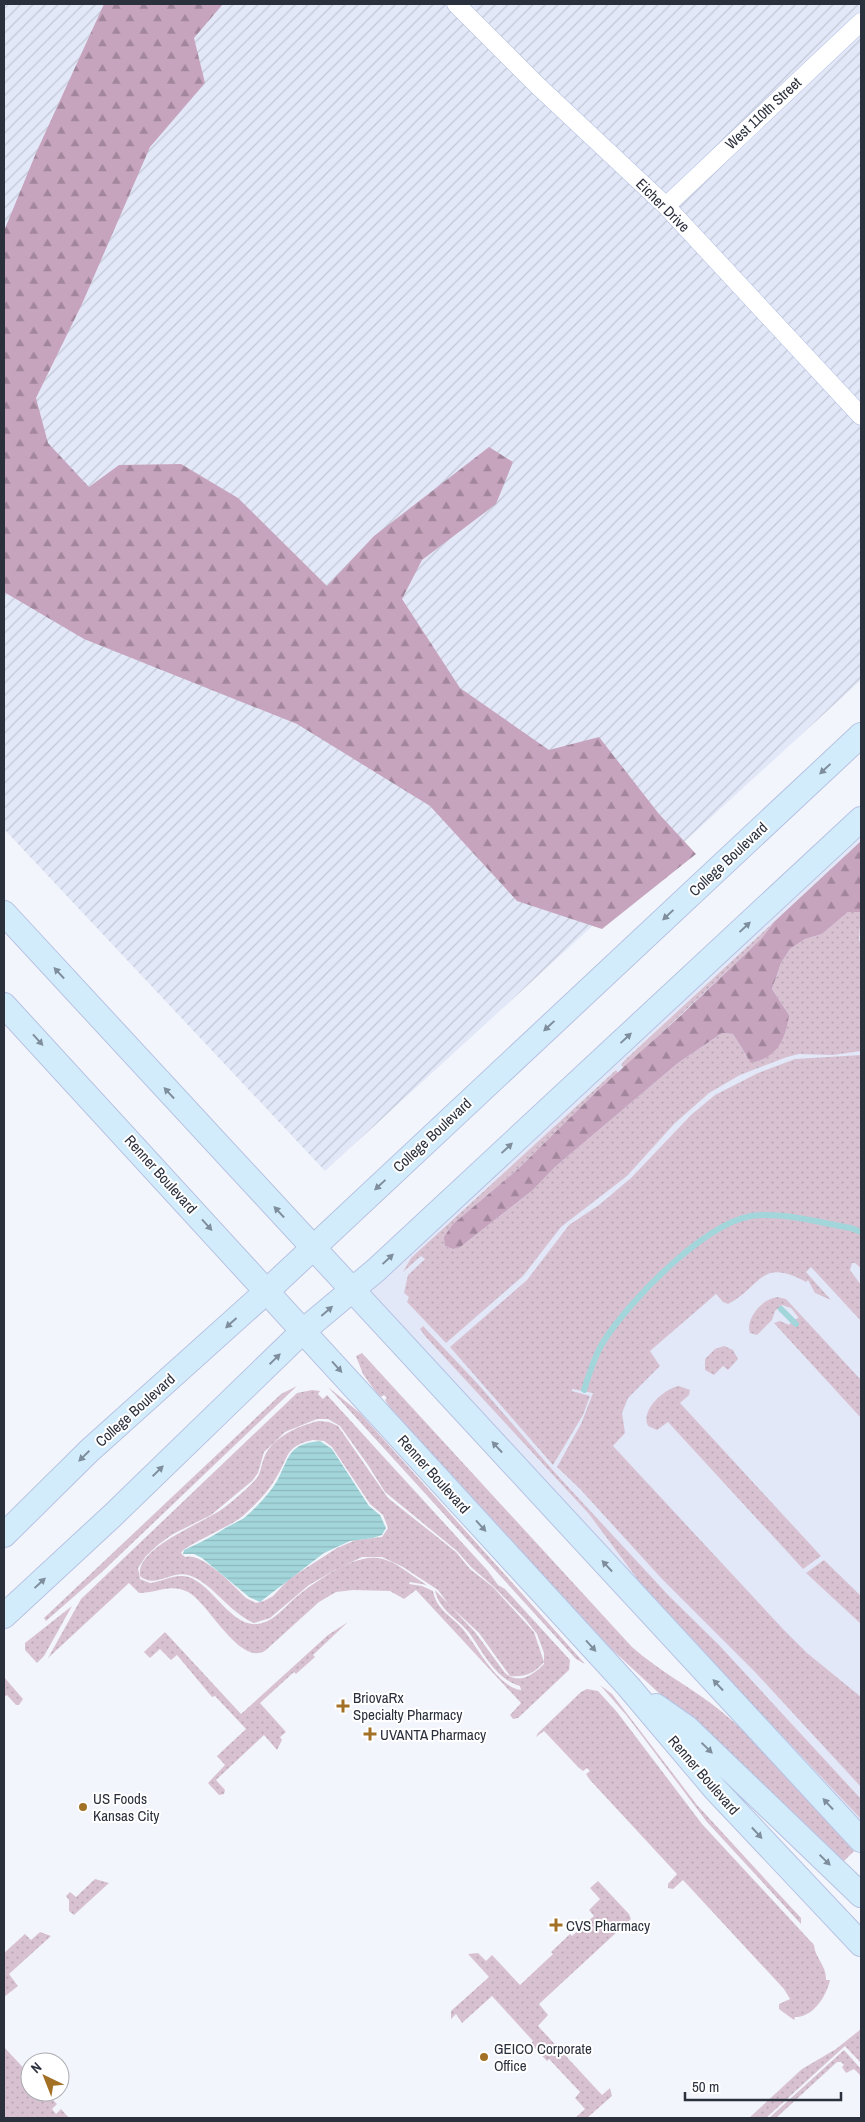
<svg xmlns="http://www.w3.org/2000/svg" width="865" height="2122" font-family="'Archivo Narrow',sans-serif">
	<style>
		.built { fill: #e2e8f8 }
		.industrial { fill: url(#industrial-furrows) }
		.green { fill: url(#green-dots); fill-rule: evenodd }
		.forest { fill: url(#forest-firs) }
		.water { fill: url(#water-rules) }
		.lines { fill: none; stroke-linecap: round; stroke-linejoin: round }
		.stream { stroke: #a3d6db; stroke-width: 6 }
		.minor-casing { stroke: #b6c2e3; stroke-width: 19 }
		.secondary-casing { stroke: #b6c2e3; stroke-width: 26 }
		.minor { stroke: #fff; stroke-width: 18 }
		.secondary { stroke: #d3ecfb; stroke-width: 24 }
		.oneway { fill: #7f8e9c }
		.poi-dot { fill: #a27126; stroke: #fff; stroke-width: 2 }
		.labels { text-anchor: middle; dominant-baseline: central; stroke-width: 4; stroke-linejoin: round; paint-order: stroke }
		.street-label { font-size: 15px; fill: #2b303d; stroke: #fff }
		.poi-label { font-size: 15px; fill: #2b303d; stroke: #fff; text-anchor: start }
	</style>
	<defs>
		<pattern id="industrial-furrows" width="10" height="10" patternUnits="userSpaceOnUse" patternTransform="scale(1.25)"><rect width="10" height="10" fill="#e2e8f8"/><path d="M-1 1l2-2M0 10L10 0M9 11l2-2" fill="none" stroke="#c2c7d6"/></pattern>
		<pattern id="green-dots" width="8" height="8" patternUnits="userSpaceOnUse" patternTransform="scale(1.25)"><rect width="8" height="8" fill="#d8c2d2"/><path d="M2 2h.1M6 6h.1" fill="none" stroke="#baa7b5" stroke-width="1.8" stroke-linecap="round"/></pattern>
		<pattern id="forest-firs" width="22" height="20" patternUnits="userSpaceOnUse" patternTransform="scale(1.25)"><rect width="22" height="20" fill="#c7a4be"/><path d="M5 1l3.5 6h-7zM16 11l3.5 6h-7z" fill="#a2869c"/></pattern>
		<pattern id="water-rules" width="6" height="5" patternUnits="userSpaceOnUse" patternTransform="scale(1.25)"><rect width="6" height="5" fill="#a3d6db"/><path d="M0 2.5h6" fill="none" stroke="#8cb8bd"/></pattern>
	</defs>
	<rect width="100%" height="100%" fill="#f3f5fc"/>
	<path class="built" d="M 861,819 L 861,1840 L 351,1290 Z"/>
	<path class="industrial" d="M 4,4 L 861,4 L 861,680 L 325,1171 L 4,829 Z"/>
	<path class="green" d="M 848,912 L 861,912 L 859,939 L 861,947 L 861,1051 L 833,1055 L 799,1054 L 787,1057 L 740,1075 L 709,1093 L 674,1124 L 627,1176 L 561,1227 L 523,1276 L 446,1343 L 407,1302 L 409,1297 L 404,1293 L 408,1275 L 425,1259 L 421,1256 L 403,1272 L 411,1258 L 616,1070 L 618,1073 L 597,1091 L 518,1169 L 453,1224 L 445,1246 L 453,1249 L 459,1248 L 533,1190 L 555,1167 L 678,1063 L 722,1033 L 733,1034 L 747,1057 L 789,1015 L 772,989 L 781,963 L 790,949 L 805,939 L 822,934 Z
		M 775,921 L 761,939 L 624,1068 L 621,1065 L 625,1060 Z
		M 861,1055 L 861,1268 L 855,1263 L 852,1263 L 850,1270 L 861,1285 L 861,1321 L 811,1267 L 806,1272 L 831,1300 L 815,1293 L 808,1280 L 806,1282 C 760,1257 762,1286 728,1304 L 723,1302 L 716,1294 L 650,1351 L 660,1366 L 628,1398 L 622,1413 L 625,1433 L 613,1446 L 783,1629 L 807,1653 L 861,1697 L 861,1787 L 755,1672 L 662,1579 L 580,1489 L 557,1467 L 581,1424 L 593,1393 L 572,1389 L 572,1391 L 590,1396 L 583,1415 L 553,1465 L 450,1347 L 527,1280 L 569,1225 L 599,1205 L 631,1178 L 691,1115 L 715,1095 L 758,1073 L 795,1059 Z
		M 777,1297 L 786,1299 L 861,1380 L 861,1418 L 774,1323 L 780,1321 L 789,1325 L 793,1320 L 799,1318 L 791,1308 L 782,1305 L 775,1311 L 772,1320 L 757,1335 L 750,1333 C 745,1319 762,1299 777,1297 Z
		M 423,1326 L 477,1383 L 557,1475 L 669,1596 L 718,1644 L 861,1799 L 861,1819 L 650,1596 L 589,1514 L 425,1336 L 420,1329 Z
		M 724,1346 L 733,1350 L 738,1359 L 728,1370 L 723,1366 L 714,1375 L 705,1370 L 705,1359 L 715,1349 Z
		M 362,1353 L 632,1647 C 660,1672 693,1688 722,1712 C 771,1752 812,1805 854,1851 L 842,1863 L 606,1644 L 390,1408 L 385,1400 L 387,1398 L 384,1395 L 381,1397 L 378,1395 L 363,1374 L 356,1356 Z
		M 297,1386 L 102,1572 L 46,1621 L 44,1618 L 281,1394 Z
		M 679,1386 L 690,1390 L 689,1395 L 680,1403 L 821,1556 L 803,1569 L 668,1422 L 657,1430 L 648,1426 C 640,1410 665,1388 679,1386 Z
		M 328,1387 L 360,1413 L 585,1664 L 576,1659 Z
		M 312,1390 L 320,1391 L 318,1394 L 323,1399 L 327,1395 L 488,1571 L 498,1585 L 505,1589 L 570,1660 L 569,1670 L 518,1718 L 513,1719 L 510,1715 L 521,1703 L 416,1590 L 404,1599 L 390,1591 L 353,1590 L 336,1592 L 319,1602 L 266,1650 C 240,1668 209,1603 188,1592 C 170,1583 157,1593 139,1593 L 129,1583 L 48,1658 L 81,1599 L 297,1393 ZM 317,1419 L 328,1419 L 340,1426 L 368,1465 L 385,1492 L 457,1551 L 471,1567 L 494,1587 L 525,1619 L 537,1634 L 544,1653 L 544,1664 C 533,1675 519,1685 505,1673 L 475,1632 L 435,1590 C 439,1611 458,1618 470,1634 C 484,1654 496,1679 520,1686 L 521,1690 C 499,1687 480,1652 468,1636 C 457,1618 437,1613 433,1591 L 422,1586 L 409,1584 L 410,1582 L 427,1585 C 411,1576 396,1560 377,1558 C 352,1555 313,1583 294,1599 C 284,1608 272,1623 257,1624 C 229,1627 210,1578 183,1576 C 172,1575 160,1582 150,1583 L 140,1579 L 138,1568 L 146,1556 L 159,1544 L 173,1534 L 211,1515 L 252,1481 L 258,1473 L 264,1452 L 285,1432 Z
		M 319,1421 L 329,1422 L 338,1426 L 388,1498 L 456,1552 L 470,1569 L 493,1587 L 534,1632 L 544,1662 C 533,1674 526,1677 510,1676 L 479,1633 L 449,1605 L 438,1590 L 403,1567 L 382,1557 L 362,1557 L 335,1570 L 309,1585 L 270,1618 L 254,1623 C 228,1612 212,1582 188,1575 C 172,1570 154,1589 140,1576 C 135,1547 205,1523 225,1507 C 235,1499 247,1489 256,1479 C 261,1473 261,1465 264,1458 C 271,1438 299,1425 319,1421 ZM 313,1440 L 324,1441 L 332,1447 L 370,1504 L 383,1515 L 388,1528 L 382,1537 L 356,1540 L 337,1548 L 289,1579 L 273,1596 L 264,1601 L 256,1603 L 246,1598 C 233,1585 202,1552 185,1557 L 181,1553 C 183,1546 234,1525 244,1515 C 256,1504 268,1492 276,1478 C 289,1458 284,1446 313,1440 Z
		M 824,1560 L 861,1596 L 861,1624 L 806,1573 Z
		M 72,1606 L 44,1656 L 37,1663 L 25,1650 L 25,1643 Z
		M 348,1622 L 313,1655 L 315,1657 L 296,1674 L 294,1672 L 260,1703 L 286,1732 L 280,1737 L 282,1740 L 277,1750 L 264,1735 L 216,1780 L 225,1790 L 224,1794 L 219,1795 L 208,1783 L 225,1765 L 217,1756 L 246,1729 L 215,1696 L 212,1697 L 177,1655 L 171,1660 L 160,1649 L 150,1658 L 144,1652 L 165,1632 L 241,1714 L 328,1635 Z
		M 4,1677 L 23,1699 L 19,1705 L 16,1705 L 7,1695 L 4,1697 Z
		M 600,1685 L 612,1694 L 697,1805 L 801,1918 L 801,1924 L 707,1822 L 627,1716 Z
		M 587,1689 L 598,1691 L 617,1712 L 702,1824 L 814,1945 C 815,1958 827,1966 826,1980 L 830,1980 C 827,1995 813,2018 795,2017 L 794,2020 L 779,2009 L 779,2004 L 790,1999 L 784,1989 L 683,1880 L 673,1889 L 668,1888 L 668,1884 L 677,1874 L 590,1780 L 586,1774 L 590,1771 L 587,1768 L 583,1771 L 578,1767 L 544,1731 L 536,1737 L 538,1733 L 581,1692 Z
		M 95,1879 L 109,1883 L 74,1915 L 69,1911 L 69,1900 L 66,1896 L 70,1892 L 76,1897 Z
		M 598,1881 L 629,1914 L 631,1919 L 539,2004 L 548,2015 L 538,2026 L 602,2095 L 610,2088 L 612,2096 L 587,2118 L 575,2118 L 585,2109 L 575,2098 L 580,2092 L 549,2059 L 547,2061 L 531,2044 L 533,2041 L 492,1996 L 462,2023 L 456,2014 L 451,2019 L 451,2011 L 489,1977 L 468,1954 L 478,1953 L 486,1961 L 492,1955 L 520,1985 L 553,1954 L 551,1952 L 570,1934 L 572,1936 L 594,1916 L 589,1910 L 600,1899 L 590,1888 Z
		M 40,1932 L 51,1936 L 9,1974 L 18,1986 L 4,1997 L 4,1953 L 25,1934 L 31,1940 Z
		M 861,2029 L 861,2063 L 845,2046 L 766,2118 L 749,2118 L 802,2069 L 836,2049 Z
		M 4,2047 L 30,2075 L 30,2092 L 45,2092 L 57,2104 L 52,2109 L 56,2114 L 61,2109 L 69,2118 L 4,2118 Z
		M 844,2050 L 861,2069 L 861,2076 L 854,2069 L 846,2073 L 842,2067 L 844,2065 L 841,2062 L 837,2062 L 776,2118 L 769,2118 Z"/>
	<path class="forest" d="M 104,4 L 223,4 L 194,38 L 205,83 L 150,147 L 82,304 L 36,398 L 48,443 L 89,487 L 119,465 L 181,464 L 238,498 L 327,586 L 374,536 L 489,447 L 513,462 L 496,504 L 422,560 L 402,599 L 460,688 L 549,750 L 599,737 L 659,814 L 696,854 L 602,929 L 517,901 L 430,806 L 297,724 L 84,639 L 4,592 L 4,231 L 36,153 Z
		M 861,841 L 861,912 L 848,912 L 822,934 L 805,939 L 790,949 L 781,963 L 772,989 L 789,1015 C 785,1040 778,1057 751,1063 L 733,1034 L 722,1033 L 678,1063 L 555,1167 L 533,1190 L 459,1248 L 453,1249 L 445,1246 L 444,1237 L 453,1224 L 518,1169 L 597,1091 L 677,1019 L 761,939 L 775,921 Z"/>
	<path class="water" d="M 320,1441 L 332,1449 L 369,1506 L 380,1515 L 386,1528 L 382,1535 L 373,1538 L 350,1541 L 324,1553 L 260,1602 L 249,1597 L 202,1558 L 194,1554 L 183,1554 L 184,1550 C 200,1543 213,1536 227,1527 C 233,1524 239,1521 244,1518 C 256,1508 269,1494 277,1481 C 290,1456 288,1444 320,1441 Z"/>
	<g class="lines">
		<path class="stream" d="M 781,1309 L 796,1324
			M 584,1390 C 589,1374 594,1358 602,1344 C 627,1303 710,1215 761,1215 C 790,1214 822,1223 851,1228 L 861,1232"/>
		<g class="minor-casing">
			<path id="minor" d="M 456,4 L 537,85 L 666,206 L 861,416
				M 666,206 L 861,22"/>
		</g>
		<g class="secondary-casing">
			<path id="secondary" d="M 4,913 L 861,1840
				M 4,1005 L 628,1686 L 715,1789 L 861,1944
				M 4,1535 L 89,1451 L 267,1291 L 861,735
				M 4,1616 L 112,1516 L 303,1331 L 376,1270 L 861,819
				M 656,1706 L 686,1727 L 861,1895"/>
		</g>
		<use href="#minor" class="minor"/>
		<use href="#secondary" class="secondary"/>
	</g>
	<defs><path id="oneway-solid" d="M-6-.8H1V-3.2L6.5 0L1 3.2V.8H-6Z" transform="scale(1.25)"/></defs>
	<g class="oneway">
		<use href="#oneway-solid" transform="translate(825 769) rotate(137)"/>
		<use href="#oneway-solid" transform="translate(668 915) rotate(137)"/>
		<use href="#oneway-solid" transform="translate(745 927) rotate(-43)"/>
		<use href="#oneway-solid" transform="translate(59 973) rotate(-133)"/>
		<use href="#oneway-solid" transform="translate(549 1026) rotate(137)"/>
		<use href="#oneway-solid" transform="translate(626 1038) rotate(-43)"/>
		<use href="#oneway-solid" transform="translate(38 1040) rotate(48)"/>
		<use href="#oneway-solid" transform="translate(169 1093) rotate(-133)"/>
		<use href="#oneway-solid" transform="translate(507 1148) rotate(-43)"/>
		<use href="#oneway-solid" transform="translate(380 1185) rotate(137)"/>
		<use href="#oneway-solid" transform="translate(279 1212) rotate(-133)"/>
		<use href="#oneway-solid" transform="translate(207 1225) rotate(48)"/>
		<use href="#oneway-solid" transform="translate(388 1259) rotate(-43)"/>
		<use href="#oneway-solid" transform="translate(327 1311) rotate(-41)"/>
		<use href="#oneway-solid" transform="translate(231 1323) rotate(138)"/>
		<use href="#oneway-solid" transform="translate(275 1359) rotate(-44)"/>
		<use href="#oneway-solid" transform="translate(337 1367) rotate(48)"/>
		<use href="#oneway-solid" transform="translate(497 1447) rotate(-133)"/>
		<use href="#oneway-solid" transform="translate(84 1456) rotate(136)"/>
		<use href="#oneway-solid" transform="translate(158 1471) rotate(-44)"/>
		<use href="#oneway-solid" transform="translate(481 1526) rotate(48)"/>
		<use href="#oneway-solid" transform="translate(607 1566) rotate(-133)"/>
		<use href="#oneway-solid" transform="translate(40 1583) rotate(-43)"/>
		<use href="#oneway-solid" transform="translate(591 1646) rotate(48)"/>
		<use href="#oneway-solid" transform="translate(718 1685) rotate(-133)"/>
		<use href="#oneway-solid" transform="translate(707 1748) rotate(44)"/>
		<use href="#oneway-solid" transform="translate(828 1804) rotate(-133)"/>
		<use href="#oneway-solid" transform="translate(757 1833) rotate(47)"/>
		<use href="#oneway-solid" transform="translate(825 1860) rotate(44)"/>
	</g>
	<g class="poi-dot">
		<path d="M340.5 1698.5h5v5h5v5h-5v5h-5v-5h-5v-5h5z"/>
		<path d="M367.5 1726.5h5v5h5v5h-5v5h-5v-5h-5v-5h5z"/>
		<circle cx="83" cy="1807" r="5"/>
		<path d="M553.5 1917.5h5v5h5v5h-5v5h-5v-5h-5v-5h5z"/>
		<circle cx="484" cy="2057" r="5"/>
	</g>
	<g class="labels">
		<g class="street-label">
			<text transform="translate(763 113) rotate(-43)">West 110th Street</text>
			<text transform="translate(663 205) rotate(45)">Eicher Drive</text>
			<text transform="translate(728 859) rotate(-43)">College Boulevard</text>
			<text transform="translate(432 1135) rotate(-43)">College Boulevard</text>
			<text transform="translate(161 1174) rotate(48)">Renner Boulevard</text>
			<text transform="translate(135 1410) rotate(-42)">College Boulevard</text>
			<text transform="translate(434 1474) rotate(48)">Renner Boulevard</text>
			<text transform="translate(704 1775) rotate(49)">Renner Boulevard</text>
		</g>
		<g class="poi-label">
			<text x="353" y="1697">BriovaRx<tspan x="353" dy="17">Specialty Pharmacy</tspan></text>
			<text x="380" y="1734">UVANTA Pharmacy</text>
			<text x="93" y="1798">US Foods<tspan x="93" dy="17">Kansas City</tspan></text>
			<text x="566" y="1925">CVS Pharmacy</text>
			<text x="494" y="2048">GEICO Corporate<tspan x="494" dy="17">Office</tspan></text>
		</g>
	</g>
	<rect width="865" height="2122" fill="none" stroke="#2b303d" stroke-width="10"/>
	<g transform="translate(45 2077) rotate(317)"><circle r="24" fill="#ffffff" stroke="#aaacb1"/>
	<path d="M0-4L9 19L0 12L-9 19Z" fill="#a27126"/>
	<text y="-8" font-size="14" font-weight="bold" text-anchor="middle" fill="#2b303d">N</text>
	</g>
	<path d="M685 2092v8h156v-8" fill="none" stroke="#2b303d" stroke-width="2.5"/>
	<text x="692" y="2092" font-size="15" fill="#2b303d" stroke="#ffffff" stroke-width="4" paint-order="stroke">50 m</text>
</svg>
